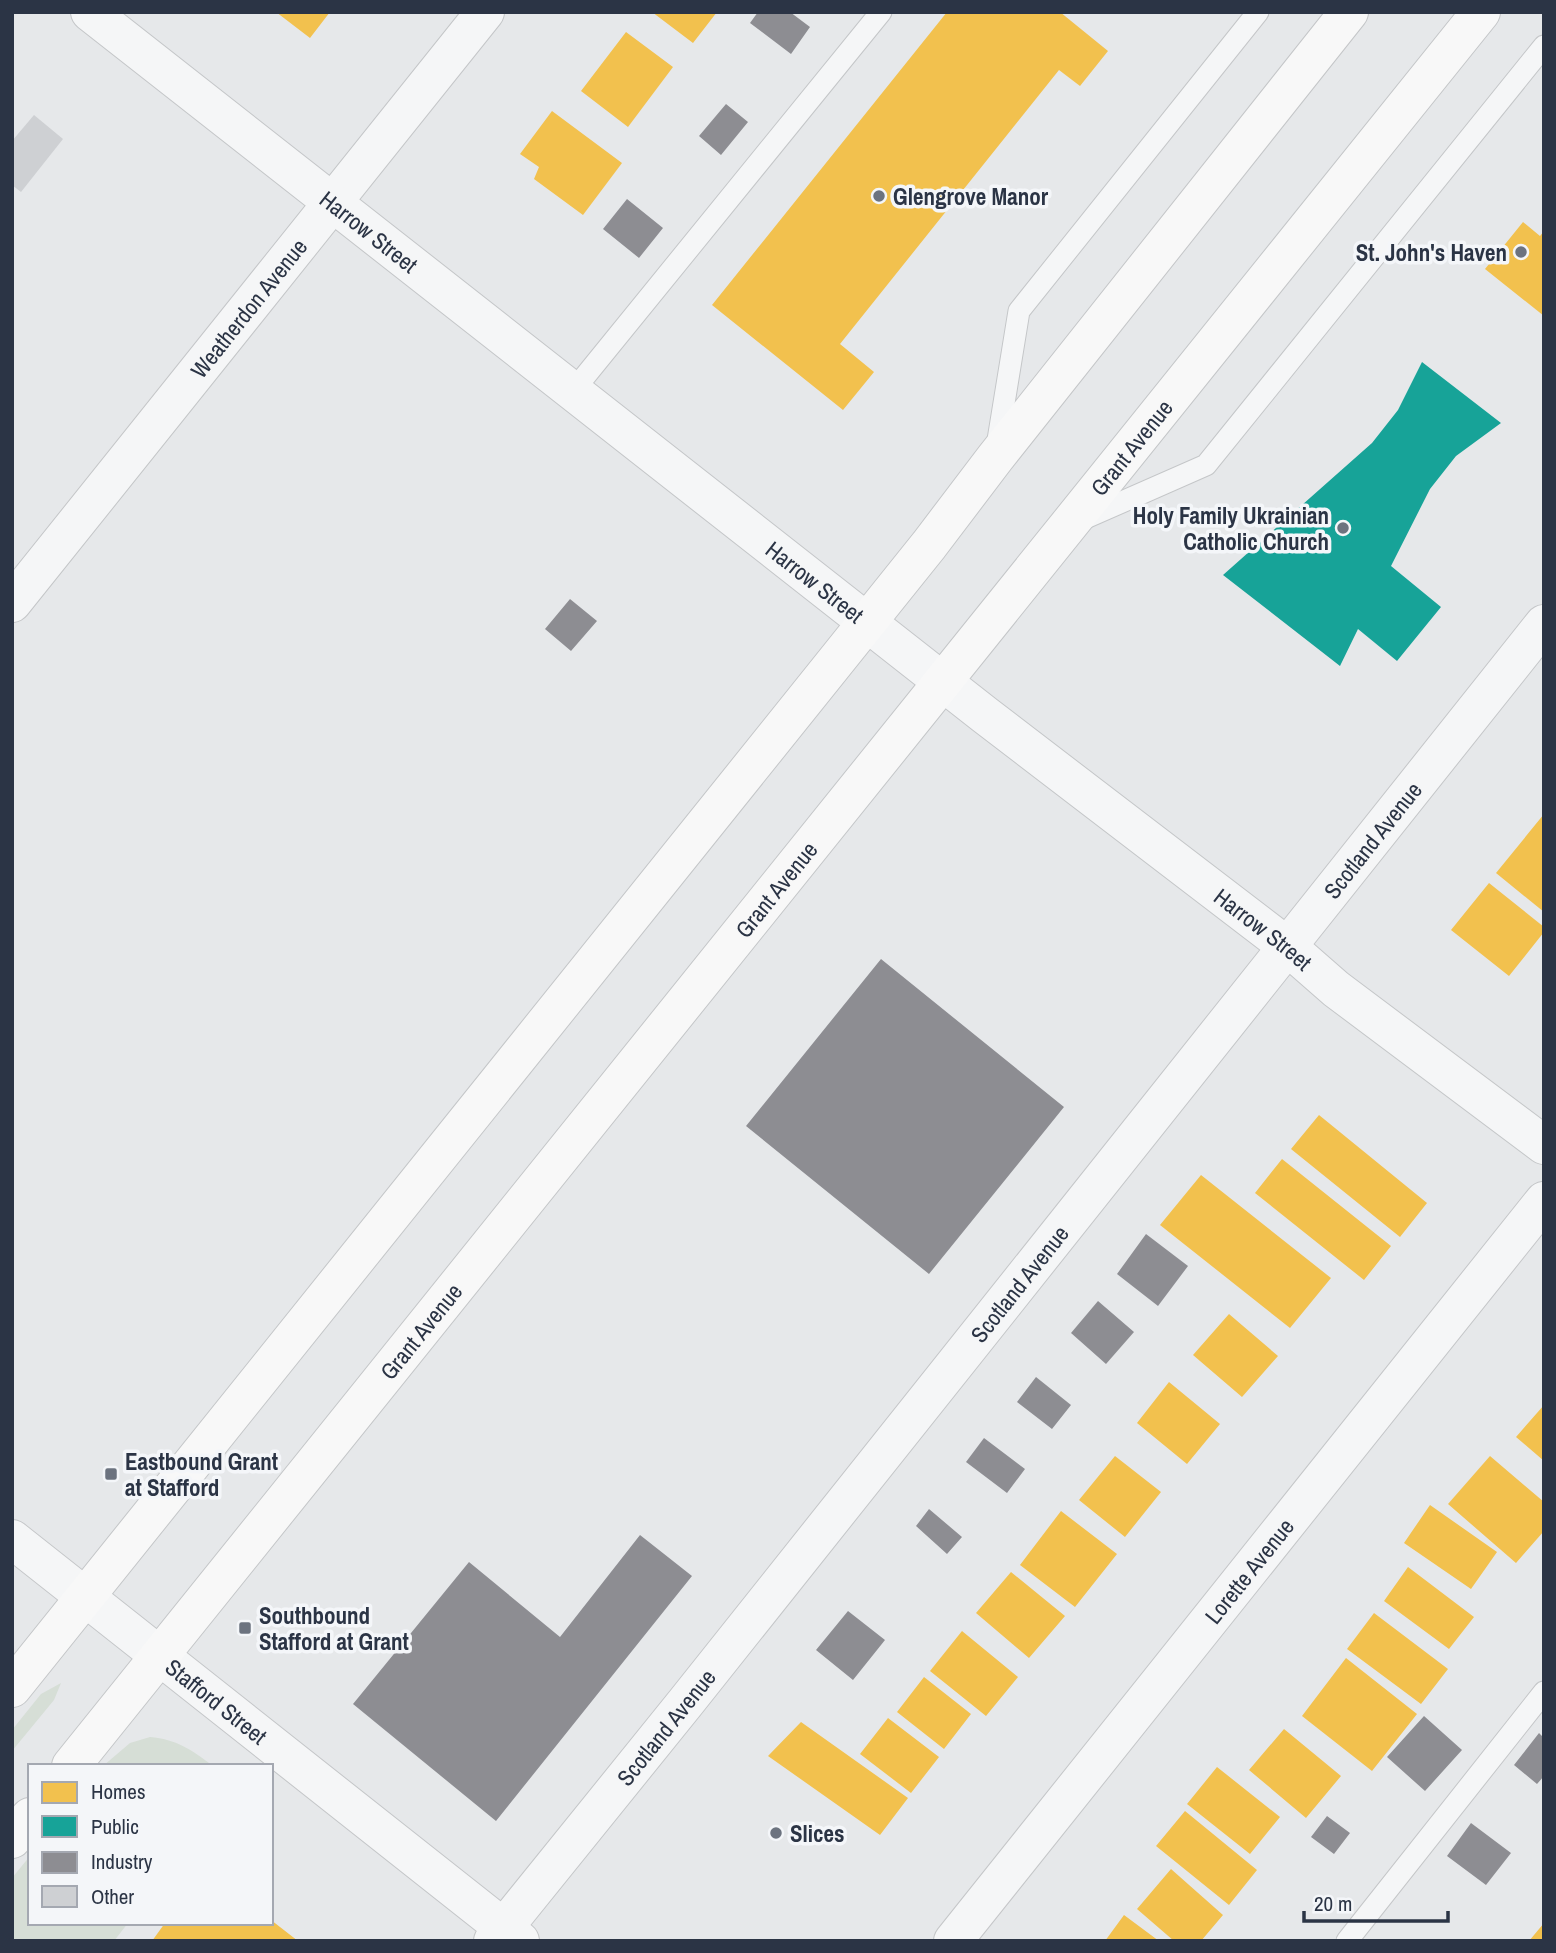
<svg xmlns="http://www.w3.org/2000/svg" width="1556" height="1953" font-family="'Archivo Narrow',sans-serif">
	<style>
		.green { fill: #d6ded6 }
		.homes { fill: #f2c14e }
		.public { fill: #17a398 }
		.industry { fill: #8d8d92 }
		.building { fill: #ced0d3 }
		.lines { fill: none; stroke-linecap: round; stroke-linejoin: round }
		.service-casing { stroke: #c4c6c8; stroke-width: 23 }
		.minor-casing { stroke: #c4c6c8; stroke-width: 40 }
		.tertiary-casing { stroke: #c4c6c8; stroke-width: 40 }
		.secondary-casing { stroke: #c4c6c8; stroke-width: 40 }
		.service { stroke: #f5f6f7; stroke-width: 21 }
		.minor { stroke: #f5f6f7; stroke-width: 38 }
		.tertiary { stroke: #f5f6f7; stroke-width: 38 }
		.secondary { stroke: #f8f8f8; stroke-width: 38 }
		.poi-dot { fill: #6c737f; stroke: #f4f6f9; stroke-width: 2.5 }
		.labels { text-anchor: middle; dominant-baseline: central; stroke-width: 7; stroke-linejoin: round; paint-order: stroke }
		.poi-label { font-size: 23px; font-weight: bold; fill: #2b3445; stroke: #f4f6f9; text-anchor: start }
		.street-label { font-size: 23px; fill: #2b3445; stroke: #f4f6f9 }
	</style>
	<rect width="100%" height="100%" fill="#e6e8ea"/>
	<path class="green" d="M 61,1683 L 54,1700 L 12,1751 L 12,1730 L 41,1694 Z
		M 150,1737 C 176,1739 192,1750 213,1766 L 103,1766 L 130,1743 Z
		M 30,1856 L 30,1923 L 128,1923 L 114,1941 L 12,1941 L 12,1878 Z"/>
	<path class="homes" d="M 276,12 L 330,12 L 310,38 Z
		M 652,12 L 717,12 L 693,43 Z
		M 947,12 L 1060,12 L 1108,51 L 1080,86 L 1059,70 L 840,344 L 874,372 L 843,410 L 712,305 Z
		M 626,32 L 673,67 L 628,127 L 581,91 Z
		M 552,111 L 622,163 L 583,215 L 534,179 L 539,167 L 520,154 Z
		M 1523,222 L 1540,236 L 1544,231 L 1544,316 L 1485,269 Z
		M 1544,814 L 1544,912 L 1496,873 Z
		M 1489,883 L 1544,927 L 1544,932 L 1509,976 L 1451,930 Z
		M 1319,1115 L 1427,1203 L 1400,1237 L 1291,1149 Z
		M 1282,1159 L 1391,1246 L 1364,1280 L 1255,1193 Z
		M 1201,1175 L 1331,1278 L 1290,1328 L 1160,1225 Z
		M 1229,1314 L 1278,1356 L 1242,1397 L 1193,1355 Z
		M 1169,1382 L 1220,1424 L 1187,1464 L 1137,1423 Z
		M 1544,1405 L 1544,1461 L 1516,1437 Z
		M 1115,1456 L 1161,1492 L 1125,1537 L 1079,1500 Z
		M 1490,1456 L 1544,1502 L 1544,1531 L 1516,1563 L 1448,1504 Z
		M 1430,1505 L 1497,1552 L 1471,1589 L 1404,1543 Z
		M 1061,1511 L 1117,1554 L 1075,1607 L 1020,1565 Z
		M 1408,1567 L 1474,1617 L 1449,1649 L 1384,1601 Z
		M 1011,1572 L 1065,1616 L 1029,1658 L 976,1613 Z
		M 1374,1613 L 1448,1669 L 1421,1704 L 1347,1649 Z
		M 962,1631 L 1018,1677 L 986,1716 L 930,1671 Z
		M 1346,1658 L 1417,1714 L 1372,1771 L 1302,1716 Z
		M 924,1677 L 971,1714 L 944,1749 L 897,1712 Z
		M 888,1718 L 939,1757 L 911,1793 L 860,1754 Z
		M 801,1722 L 908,1798 L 880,1835 L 768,1756 Z
		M 1284,1729 L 1341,1776 L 1306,1818 L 1249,1770 Z
		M 1217,1767 L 1280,1817 L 1250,1854 L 1187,1804 Z
		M 1185,1811 L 1257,1870 L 1229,1905 L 1156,1846 Z
		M 1171,1869 L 1223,1915 L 1201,1941 L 1174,1941 L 1137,1909 Z
		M 1124,1915 L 1159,1941 L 1105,1941 Z
		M 271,1920 L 298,1941 L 152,1941 L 165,1923 L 271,1923 Z
		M 1544,1923 L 1544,1941 L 1529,1941 Z"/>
	<path class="public" d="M 1422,362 L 1501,423 L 1456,456 L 1430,489 L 1391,566 L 1441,607 L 1397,661 L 1358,629 L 1340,666 L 1223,575 L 1372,443 L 1398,410 Z"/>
	<path class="industry" d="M 758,12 L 790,12 L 810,27 L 791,54 L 750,23 Z
		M 726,104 L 748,122 L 721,155 L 699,136 Z
		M 627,199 L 663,228 L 639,258 L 603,229 Z
		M 570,599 L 597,621 L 571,651 L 545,629 Z
		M 881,959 L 1064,1107 L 929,1274 L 746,1126 Z
		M 1146,1234 L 1188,1266 L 1158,1306 L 1117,1274 Z
		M 1098,1301 L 1134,1332 L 1106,1364 L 1071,1333 Z
		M 1036,1377 L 1071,1405 L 1052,1429 L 1017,1402 Z
		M 984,1438 L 1025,1469 L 1007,1493 L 966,1462 Z
		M 929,1509 L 962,1537 L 947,1554 L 916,1526 Z
		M 640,1535 L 692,1576 L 496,1821 L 353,1704 L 469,1562 L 560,1637 Z
		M 848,1611 L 885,1640 L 853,1680 L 816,1650 Z
		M 1424,1716 L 1462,1750 L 1425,1791 L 1387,1757 Z
		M 1539,1733 L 1544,1738 L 1544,1776 L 1537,1784 L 1514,1765 Z
		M 1327,1816 L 1350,1833 L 1334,1854 L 1311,1837 Z
		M 1471,1823 L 1511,1853 L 1486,1885 L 1447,1856 Z"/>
	<path class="building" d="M 34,115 L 63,139 L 21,192 L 12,185 L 12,141 Z"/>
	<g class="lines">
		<g class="service-casing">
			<path id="service" d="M 573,391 L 881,12
				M 997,446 L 1019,311 L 1258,12
				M 1081,520 L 1206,465 L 1544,46
				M 1347,1941 L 1544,1692"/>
		</g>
		<g class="minor-casing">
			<g id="minor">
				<path id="s1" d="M 12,603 L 485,12"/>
				<path id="s2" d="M 493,1941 L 686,1702 L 1544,624"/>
				<path id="s3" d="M 953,1941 L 1544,1201"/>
			</g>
		</g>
		<g class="tertiary-casing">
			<g id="tertiary">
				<path id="s4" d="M 90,12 L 985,715 L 1288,947 L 1336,989 L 1544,1145"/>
				<path id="s5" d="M 12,1539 L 520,1941"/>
			</g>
		</g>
		<g class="secondary-casing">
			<g id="secondary">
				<path d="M 12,1688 L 929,545 L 995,458 L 1349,12"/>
				<path id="s6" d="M 71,1766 L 1481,12"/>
				<path d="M 12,1839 L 30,1817"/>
			</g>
		</g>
		<use href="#service" class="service"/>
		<use href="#minor" class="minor"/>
		<use href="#tertiary" class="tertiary"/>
		<use href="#secondary" class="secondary"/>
	</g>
	<g class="poi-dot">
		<circle cx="879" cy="196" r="7"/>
		<circle cx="1521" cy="252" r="7"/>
		<circle cx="1343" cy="528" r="7"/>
		<rect x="104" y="1467" width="14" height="14" rx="3.5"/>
		<rect x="238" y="1621" width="14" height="14" rx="3.5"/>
		<circle cx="776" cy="1833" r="7"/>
	</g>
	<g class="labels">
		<g class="poi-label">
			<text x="893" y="196">Glengrove Manor</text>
			<text x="1507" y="252" text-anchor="end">St. John's Haven</text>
			<text x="1329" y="515" text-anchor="end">Holy Family Ukrainian<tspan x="1329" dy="26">Catholic Church</tspan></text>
			<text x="125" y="1461">Eastbound Grant<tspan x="125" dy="26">at Stafford</tspan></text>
			<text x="259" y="1615">Southbound<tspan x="259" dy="26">Stafford at Grant</tspan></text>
			<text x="790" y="1833">Slices</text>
		</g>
		<g class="street-label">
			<text stroke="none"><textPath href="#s4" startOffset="355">Harrow Street</textPath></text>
			<text stroke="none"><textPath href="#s1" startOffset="378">Weatherdon Avenue</textPath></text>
			<text stroke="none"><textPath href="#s6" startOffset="1692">Grant Avenue</textPath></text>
			<text stroke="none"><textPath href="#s4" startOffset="922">Harrow Street</textPath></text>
			<text stroke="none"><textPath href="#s2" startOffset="1409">Scotland Avenue</textPath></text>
			<text stroke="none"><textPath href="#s6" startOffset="1125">Grant Avenue</textPath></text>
			<text stroke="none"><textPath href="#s4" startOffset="1489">Harrow Street</textPath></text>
			<text stroke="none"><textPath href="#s2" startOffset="842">Scotland Avenue</textPath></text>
			<text stroke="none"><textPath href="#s6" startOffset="558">Grant Avenue</textPath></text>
			<text stroke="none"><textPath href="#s3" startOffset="474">Lorette Avenue</textPath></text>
			<text stroke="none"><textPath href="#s5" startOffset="261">Stafford Street</textPath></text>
			<text stroke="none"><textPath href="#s2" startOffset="275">Scotland Avenue</textPath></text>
		</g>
	</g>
	<rect width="1556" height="1953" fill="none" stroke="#2b3445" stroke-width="28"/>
	<rect x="28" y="1764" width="245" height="161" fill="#f4f6f9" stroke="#a4a8b1" stroke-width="2"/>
	<rect x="42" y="1782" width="35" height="21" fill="#f2c14e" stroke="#a4a8b1" stroke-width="2"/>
	<text x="91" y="1799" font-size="21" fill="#2b3445">Homes</text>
	<rect x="42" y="1816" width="35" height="21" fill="#17a398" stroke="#a4a8b1" stroke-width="2"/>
	<text x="91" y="1834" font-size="21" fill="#2b3445">Public</text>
	<rect x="42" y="1852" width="35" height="21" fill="#8d8d92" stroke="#a4a8b1" stroke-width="2"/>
	<text x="91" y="1869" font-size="21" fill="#2b3445">Industry</text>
	<rect x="42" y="1886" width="35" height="21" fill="#ced0d3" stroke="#a4a8b1" stroke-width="2"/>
	<text x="91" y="1904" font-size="21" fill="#2b3445">Other</text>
	<path d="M1304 1911v10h144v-10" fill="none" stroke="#2b3445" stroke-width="3.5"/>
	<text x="1314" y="1911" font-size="21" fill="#2b3445" stroke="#f4f6f9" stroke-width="5" paint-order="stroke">20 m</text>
</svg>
